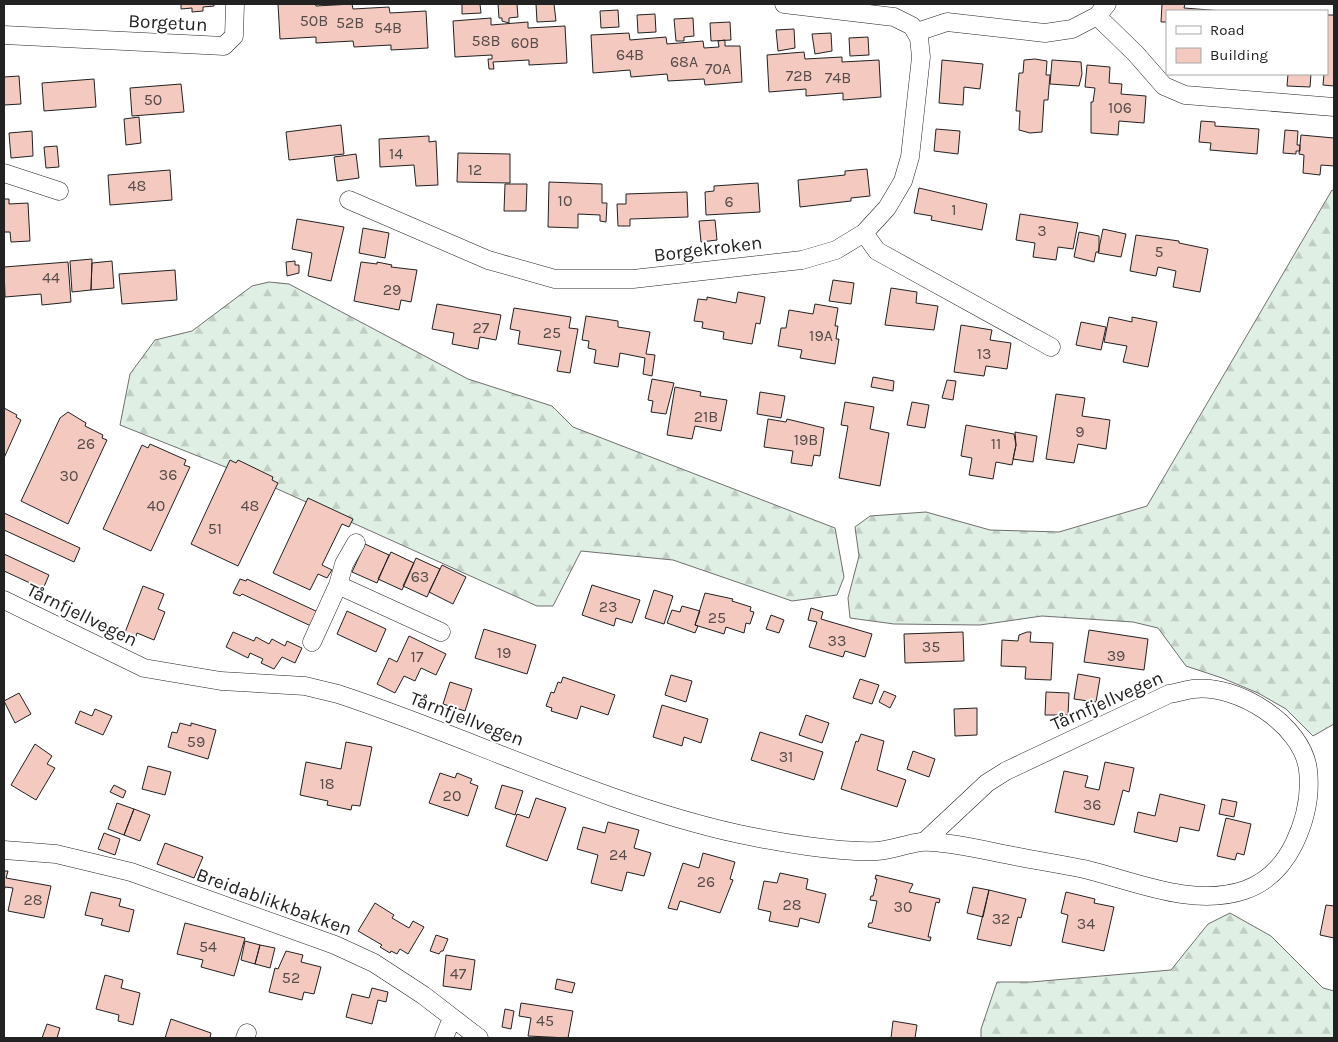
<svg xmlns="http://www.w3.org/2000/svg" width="1338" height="1042" font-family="Karla,sans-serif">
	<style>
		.forest { fill: url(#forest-firs); stroke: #6f6f6f }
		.building { fill: #f3c9c0; stroke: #222 }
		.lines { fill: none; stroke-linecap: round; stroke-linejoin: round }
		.minor-casing { stroke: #222; stroke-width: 19 }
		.minor { stroke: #fff; stroke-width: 18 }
		.labels { text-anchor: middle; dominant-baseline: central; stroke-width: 4; stroke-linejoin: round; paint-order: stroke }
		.number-label { font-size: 16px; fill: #564c4a }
		.street-label { font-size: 19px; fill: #222; stroke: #fff }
	</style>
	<defs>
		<pattern id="forest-firs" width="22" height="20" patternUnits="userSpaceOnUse" patternTransform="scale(1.25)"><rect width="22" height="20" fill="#e0efe3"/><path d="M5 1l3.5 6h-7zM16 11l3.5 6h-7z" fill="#c0cdc2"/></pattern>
	</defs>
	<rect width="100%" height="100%" fill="#fff"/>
	<path class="forest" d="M 1332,190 L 1334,191 L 1334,724 L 1313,736 L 1286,709 L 1258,693 L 1222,678 L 1186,666 L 1158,628 L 1133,622 L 1042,616 L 980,625 L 894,624 L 850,618 L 848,598 L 859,556 L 855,527 L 870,516 L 926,512 L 990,530 L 1059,532 L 1147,506 Z
		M 269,282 L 289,284 L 468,379 L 552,406 L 573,427 L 835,528 L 844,577 L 837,595 L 792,601 L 673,560 L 581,551 L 553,606 L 537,606 L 253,478 L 120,425 L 130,374 L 155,340 L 192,331 L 252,286 Z
		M 1230,913 L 1271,936 L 1323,988 L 1334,991 L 1334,1038 L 981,1038 L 981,1029 L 997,982 L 1031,982 L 1171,970 L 1208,924 Z"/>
	<path class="building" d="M 181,4 L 214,4 L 214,6 L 203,7 L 203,11 L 192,12 L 192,8 L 181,9 Z
		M 278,4 L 315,4 L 316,6 L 352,4 L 353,9 L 389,7 L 390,13 L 426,11 L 428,48 L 391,50 L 391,45 L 354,47 L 353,41 L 316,43 L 316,37 L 280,39 Z
		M 462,4 L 480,4 L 481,13 L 462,14 Z
		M 498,4 L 517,4 L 518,17 L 509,18 L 509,23 L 502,21 L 502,18 L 499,18 Z
		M 536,4 L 554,4 L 556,21 L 537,22 Z
		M 1162,4 L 1185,4 L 1184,8 L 1223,11 L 1167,11 L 1167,22 L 1161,22 Z
		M 618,10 L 619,27 L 601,28 L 600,11 Z
		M 655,14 L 656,32 L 638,33 L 637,15 Z
		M 1327,15 L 1334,15 L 1334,86 L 1323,85 L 1324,74 L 1327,74 Z
		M 491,18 L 491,25 L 528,22 L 528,28 L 565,26 L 567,63 L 529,65 L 529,60 L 493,62 L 494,69 L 489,69 L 488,59 L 492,59 L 492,55 L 455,57 L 453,21 Z
		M 693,18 L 694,36 L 684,37 L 684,41 L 676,41 L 674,19 Z
		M 730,22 L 731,40 L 711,41 L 710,23 Z
		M 794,29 L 795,48 L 778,51 L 776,30 Z
		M 629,33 L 630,40 L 666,37 L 667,44 L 703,41 L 704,48 L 719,47 L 718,41 L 725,40 L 725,46 L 740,46 L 742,82 L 705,85 L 704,79 L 668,81 L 667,74 L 631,77 L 630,70 L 593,73 L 591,35 Z
		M 831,33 L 832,51 L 815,54 L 812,34 Z
		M 868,37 L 869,55 L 850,56 L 849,38 Z
		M 804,52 L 805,59 L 842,57 L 842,62 L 879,60 L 881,97 L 843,100 L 843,93 L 806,96 L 806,89 L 769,92 L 767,55 Z
		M 1035,59 L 1047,61 L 1046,75 L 1050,75 L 1048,100 L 1044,100 L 1042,132 L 1030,133 L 1019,130 L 1020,111 L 1016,111 L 1019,73 L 1023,73 L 1024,60 Z
		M 942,60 L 983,64 L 980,89 L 964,87 L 963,105 L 939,103 Z
		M 1052,60 L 1081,62 L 1082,74 L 1079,86 L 1050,84 Z
		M 1087,65 L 1110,67 L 1109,83 L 1122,84 L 1121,94 L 1146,96 L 1144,123 L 1119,121 L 1118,135 L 1091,133 L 1091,102 L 1093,102 L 1095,88 L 1085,87 Z
		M 1288,74 L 1311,74 L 1310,87 L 1287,86 Z
		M 19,76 L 21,104 L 4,105 L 4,77 Z
		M 94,79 L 96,107 L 44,111 L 42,83 Z
		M 181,84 L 184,112 L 132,116 L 130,88 Z
		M 139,117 L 141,143 L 126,145 L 124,119 Z
		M 1201,121 L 1215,122 L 1215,126 L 1259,129 L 1257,154 L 1210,150 L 1211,143 L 1199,142 Z
		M 341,125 L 344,154 L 289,160 L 286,132 Z
		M 936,129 L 960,131 L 958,154 L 934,151 Z
		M 1285,130 L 1298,131 L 1297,145 L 1300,145 L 1300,151 L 1296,151 L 1296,154 L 1283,153 Z
		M 32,131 L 33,156 L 11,158 L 9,133 Z
		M 1301,135 L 1334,138 L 1334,166 L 1321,165 L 1320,175 L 1303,173 L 1304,155 L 1299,154 Z
		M 429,136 L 429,142 L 436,141 L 438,185 L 416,186 L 414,165 L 380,167 L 379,139 Z
		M 57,146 L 59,167 L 46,168 L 44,147 Z
		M 458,153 L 510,154 L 510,183 L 457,182 Z
		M 356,154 L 359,178 L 337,181 L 334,157 Z
		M 867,169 L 870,196 L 851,198 L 851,201 L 800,207 L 798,180 L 845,175 L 845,171 Z
		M 170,170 L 172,200 L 110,205 L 108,175 Z
		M 549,182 L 602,184 L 602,203 L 607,203 L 606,222 L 600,221 L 600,215 L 578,214 L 578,228 L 548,227 Z
		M 758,183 L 760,212 L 706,215 L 705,192 L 714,191 L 714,186 Z
		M 505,184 L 527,184 L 526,211 L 504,211 Z
		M 919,188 L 987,204 L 982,230 L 931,220 L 932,216 L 914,213 Z
		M 687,192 L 688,217 L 630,219 L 630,226 L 618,226 L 617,204 L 626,204 L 626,194 Z
		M 4,199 L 9,199 L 9,204 L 28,203 L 30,241 L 11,242 L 10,232 L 4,232 Z
		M 1020,214 L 1078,223 L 1073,249 L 1058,247 L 1056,260 L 1033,257 L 1035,243 L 1016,240 Z
		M 297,219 L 344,227 L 331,281 L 308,276 L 312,253 L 292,249 Z
		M 715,220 L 717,240 L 701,242 L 699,221 Z
		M 363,228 L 389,233 L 385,258 L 359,253 Z
		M 1103,229 L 1126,234 L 1121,257 L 1098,253 Z
		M 1079,232 L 1099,236 L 1099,252 L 1096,252 L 1094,262 L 1074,257 Z
		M 1136,235 L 1179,241 L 1179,243 L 1208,249 L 1200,292 L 1173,287 L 1176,271 L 1158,267 L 1156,276 L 1130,271 Z
		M 92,259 L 91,290 L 72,292 L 70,261 Z
		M 112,261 L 114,288 L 91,290 L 92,263 Z
		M 295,261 L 295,265 L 299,265 L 299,273 L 287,276 L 286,262 Z
		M 68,262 L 71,302 L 42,305 L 41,294 L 5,297 L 4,267 Z
		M 361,262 L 377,264 L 377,262 L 392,265 L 391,267 L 417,270 L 411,302 L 401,300 L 399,310 L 354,301 Z
		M 175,270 L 177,300 L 122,304 L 119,274 Z
		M 833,280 L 854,283 L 851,304 L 829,301 Z
		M 891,288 L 917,292 L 916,303 L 938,306 L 934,330 L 885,325 Z
		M 738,292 L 765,297 L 760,324 L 756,323 L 752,344 L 723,339 L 724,332 L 702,328 L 703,322 L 694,321 L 698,299 L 707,300 L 707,297 L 736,303 Z
		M 437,304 L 501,315 L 496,340 L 480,337 L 478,349 L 452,344 L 454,333 L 432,329 Z
		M 815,304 L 838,308 L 835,326 L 838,326 L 836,339 L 839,339 L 835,364 L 800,358 L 802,350 L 778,346 L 781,328 L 786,328 L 789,310 L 813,314 Z
		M 514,308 L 571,317 L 569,328 L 578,329 L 570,373 L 557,371 L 561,351 L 518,344 L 520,331 L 510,329 Z
		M 586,316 L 618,321 L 618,327 L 650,332 L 646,354 L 655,355 L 652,376 L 643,374 L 645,358 L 620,353 L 618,367 L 594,363 L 596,350 L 588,348 L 589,341 L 582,340 Z
		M 1109,317 L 1132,322 L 1132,317 L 1157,322 L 1148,367 L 1123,362 L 1127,346 L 1104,342 Z
		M 1081,322 L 1106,327 L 1101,350 L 1076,345 Z
		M 961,325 L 992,330 L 990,340 L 1011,343 L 1007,369 L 986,366 L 984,376 L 954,372 Z
		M 873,377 L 894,381 L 893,391 L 871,387 Z
		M 652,379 L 674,383 L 666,414 L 651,412 L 653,401 L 648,400 Z
		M 947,380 L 956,381 L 953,400 L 942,398 Z
		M 675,387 L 701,392 L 700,396 L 727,400 L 721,431 L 695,426 L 692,439 L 667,435 Z
		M 760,392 L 785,396 L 781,418 L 757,414 Z
		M 1056,394 L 1085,398 L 1082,416 L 1110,420 L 1106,449 L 1078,444 L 1074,463 L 1046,459 Z
		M 845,402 L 874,407 L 870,429 L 889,433 L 880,486 L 839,478 L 848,426 L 841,425 Z
		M 912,402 L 929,405 L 925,428 L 907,425 Z
		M 4,408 L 17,415 L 16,417 L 21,420 L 4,458 Z
		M 68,412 L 86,423 L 85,426 L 103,435 L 102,438 L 107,440 L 68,524 L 21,501 L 60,418 Z
		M 768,419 L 786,422 L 787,419 L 824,428 L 820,456 L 814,455 L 812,466 L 791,463 L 793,451 L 764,447 Z
		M 966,425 L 1014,434 L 1016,445 L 1012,465 L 996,462 L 993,479 L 969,475 L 972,458 L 961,456 Z
		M 1015,432 L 1037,436 L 1033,462 L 1013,459 L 1016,445 Z
		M 150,444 L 186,460 L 184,465 L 190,467 L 151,551 L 103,529 L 142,445 L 148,448 Z
		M 230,460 L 236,463 L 238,460 L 273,477 L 272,480 L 278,483 L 238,566 L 191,544 Z
		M 308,498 L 353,519 L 349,527 L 342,524 L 322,565 L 332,570 L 327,578 L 318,574 L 310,590 L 273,573 Z
		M 4,513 L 80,548 L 74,562 L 4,530 Z
		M 365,544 L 389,555 L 377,583 L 352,572 Z
		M 391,552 L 414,563 L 402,590 L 378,579 Z
		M 4,554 L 49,575 L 43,589 L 4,571 Z
		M 416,558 L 440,569 L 427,597 L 403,586 Z
		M 442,565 L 466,577 L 453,604 L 429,592 Z
		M 240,579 L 246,581 L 247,579 L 318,612 L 311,626 L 242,594 L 240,596 L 233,593 Z
		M 592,585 L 640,600 L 632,623 L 616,618 L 614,626 L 582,615 Z
		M 143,586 L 164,594 L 158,609 L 165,612 L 154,640 L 137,633 L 135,639 L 124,635 Z
		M 654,590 L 673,596 L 664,624 L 645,618 Z
		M 705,593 L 733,599 L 732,601 L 751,607 L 750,611 L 754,612 L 750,624 L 746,623 L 744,633 L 726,627 L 724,634 L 695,625 Z
		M 682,606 L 700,611 L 695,625 L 698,626 L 695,633 L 667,623 L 672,610 L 680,612 Z
		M 811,608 L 823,612 L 821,619 L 872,634 L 865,657 L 845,651 L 843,657 L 809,647 L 817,622 L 808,620 Z
		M 347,611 L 386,629 L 376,652 L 337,634 Z
		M 771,615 L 784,620 L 779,633 L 766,629 Z
		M 484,629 L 536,645 L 527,674 L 475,658 Z
		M 1089,630 L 1148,639 L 1144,670 L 1084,662 Z
		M 233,632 L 254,641 L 256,637 L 269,644 L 272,639 L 285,646 L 287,641 L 302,648 L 295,663 L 282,657 L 274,669 L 261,663 L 263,659 L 250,653 L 248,658 L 226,647 Z
		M 963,632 L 964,661 L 905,663 L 904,634 Z
		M 1027,632 L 1031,632 L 1030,642 L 1053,643 L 1051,680 L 1025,679 L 1026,667 L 1001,666 L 1002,640 L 1018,641 L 1019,635 Z
		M 409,636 L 446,654 L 436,675 L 421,668 L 415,681 L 404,676 L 395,693 L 377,684 L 389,658 L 397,662 Z
		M 1078,674 L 1100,678 L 1096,702 L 1074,699 Z
		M 671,675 L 692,681 L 686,702 L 665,695 Z
		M 563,677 L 615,695 L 608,715 L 581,706 L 577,719 L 551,711 L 552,708 L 546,706 L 551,692 L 554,693 L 558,682 L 561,683 Z
		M 860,679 L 879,685 L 872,704 L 853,698 Z
		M 450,682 L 472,689 L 465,711 L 443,704 Z
		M 884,691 L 896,696 L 890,708 L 879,702 Z
		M 1046,692 L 1069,693 L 1068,715 L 1045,715 Z
		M 19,693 L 31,714 L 15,723 L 4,701 Z
		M 662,705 L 708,719 L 701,743 L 684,737 L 682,746 L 653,737 Z
		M 977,708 L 977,735 L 955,736 L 954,709 Z
		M 95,709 L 112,716 L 103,735 L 75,723 L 80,711 L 92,716 Z
		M 806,715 L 829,723 L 822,743 L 799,735 Z
		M 180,723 L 191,726 L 191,723 L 216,730 L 208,759 L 168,747 L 172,732 L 177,733 Z
		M 760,732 L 823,752 L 814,780 L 751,760 Z
		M 861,734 L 884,741 L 877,770 L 906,780 L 897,807 L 841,789 L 856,741 L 858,742 Z
		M 346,742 L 372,747 L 360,806 L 352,805 L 351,810 L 327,805 L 328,801 L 300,795 L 306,762 L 341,769 Z
		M 35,744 L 52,756 L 47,764 L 55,768 L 36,800 L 11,785 Z
		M 913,751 L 935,759 L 929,777 L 907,769 Z
		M 1105,762 L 1134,768 L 1129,792 L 1123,790 L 1114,825 L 1055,812 L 1064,771 L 1088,776 L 1085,787 L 1099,790 Z
		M 148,766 L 171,772 L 165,795 L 142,789 Z
		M 440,773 L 455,778 L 457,773 L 472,779 L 470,783 L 478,786 L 468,816 L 429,803 Z
		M 114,785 L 126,791 L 123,798 L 110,792 Z
		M 502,785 L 523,791 L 515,815 L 495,808 Z
		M 1160,794 L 1205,805 L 1199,831 L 1180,827 L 1177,842 L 1134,832 L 1138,812 L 1155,816 Z
		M 536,798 L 566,808 L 547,861 L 506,846 L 517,814 L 529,818 Z
		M 1222,799 L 1237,802 L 1234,817 L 1219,814 Z
		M 117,803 L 134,809 L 124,835 L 108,829 Z
		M 134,809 L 150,815 L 140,841 L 124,835 Z
		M 1226,818 L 1251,824 L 1244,855 L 1237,853 L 1235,860 L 1217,856 Z
		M 608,822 L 639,830 L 634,848 L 651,853 L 644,876 L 627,872 L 622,891 L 591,883 L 598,855 L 577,849 L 583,827 L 605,833 Z
		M 104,833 L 120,839 L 115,855 L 98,849 Z
		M 165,843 L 203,857 L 194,878 L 157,864 Z
		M 703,853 L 735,862 L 730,879 L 733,880 L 720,913 L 680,901 L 677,910 L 668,908 L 683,863 L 699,868 Z
		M 4,871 L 8,871 L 6,878 L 51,886 L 44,918 L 8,911 L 13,888 L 5,887 L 4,892 Z
		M 780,873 L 808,879 L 806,889 L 826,894 L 819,923 L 800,918 L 798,927 L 769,921 L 771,912 L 758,909 L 764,881 L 777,883 Z
		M 876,875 L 913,884 L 909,892 L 940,899 L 939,903 L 936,902 L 928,937 L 931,937 L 930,941 L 868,927 L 869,923 L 872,923 L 877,901 L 870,900 L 871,896 L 873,896 L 877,879 L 875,879 Z
		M 973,887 L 989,890 L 983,917 L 967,913 Z
		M 989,890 L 1026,899 L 1021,918 L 1018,917 L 1011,946 L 977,939 Z
		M 91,892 L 121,899 L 119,906 L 134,910 L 129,932 L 101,925 L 103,919 L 85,915 Z
		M 1066,892 L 1095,899 L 1094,903 L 1114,907 L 1104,951 L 1062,942 L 1068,915 L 1061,913 Z
		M 375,903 L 394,915 L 392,918 L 409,928 L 413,921 L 424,927 L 408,954 L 400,949 L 397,954 L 391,951 L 390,953 L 380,947 L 382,945 L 358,931 Z
		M 1326,905 L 1334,906 L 1334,938 L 1320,935 Z
		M 185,923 L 245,938 L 234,976 L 201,967 L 203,960 L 177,954 Z
		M 436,935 L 448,939 L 443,951 L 441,951 L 439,954 L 430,951 Z
		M 245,941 L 260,945 L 255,964 L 241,960 Z
		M 260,945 L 275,948 L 270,968 L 255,964 Z
		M 286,951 L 303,955 L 301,962 L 321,967 L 314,994 L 304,992 L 302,1000 L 269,992 L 275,968 L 278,969 Z
		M 446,955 L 475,960 L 471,990 L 443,986 Z
		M 105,975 L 123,980 L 121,988 L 140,993 L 133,1025 L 118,1021 L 119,1015 L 96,1009 Z
		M 557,979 L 575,983 L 572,993 L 555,989 Z
		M 372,988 L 388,992 L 386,1002 L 378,1000 L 372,1024 L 346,1017 L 352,994 L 369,998 Z
		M 521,1003 L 573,1011 L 568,1038 L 528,1036 L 531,1018 L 519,1016 Z
		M 505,1009 L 514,1011 L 511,1029 L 502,1027 Z
		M 171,1019 L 211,1033 L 210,1038 L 165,1038 Z
		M 893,1021 L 917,1025 L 915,1038 L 891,1038 Z
		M 47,1024 L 60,1028 L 57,1038 L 42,1038 Z"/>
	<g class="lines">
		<g class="minor-casing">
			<path id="minor" d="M 1097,16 L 1136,54 L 1164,86 L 1185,95 L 1334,107
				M 917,32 L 947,22 L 1045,33 L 1072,29 L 1097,16 L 1107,4
				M 4,35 L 224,46 L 234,36 L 235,4
				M 4,173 L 59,191
				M 349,200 L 488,260 L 555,279 L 633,279 L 802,260 L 836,250 L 864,233 L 887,208 L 903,181 L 910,157 L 921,57 L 919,38 L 912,26 L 894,17 L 784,4
				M 864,233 L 877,251 L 1051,347
				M 338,585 L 441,632
				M 4,600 L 144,668 L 221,681 L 305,686 L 338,694 C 472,738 600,803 739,834 C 777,842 840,853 877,851 C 892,850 906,844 921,842 C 941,840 988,851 1009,855 C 1034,860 1059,864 1084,869 C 1134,881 1193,908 1245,890 C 1268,882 1283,866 1294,844 C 1305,821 1311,795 1308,770 C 1303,725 1237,683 1193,689 C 1185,690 1177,693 1169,694 L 1006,771 L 987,783 L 924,842
				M 312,642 L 338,585 L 344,564 L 356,543
				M 4,850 L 56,854 L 131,872 L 335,945 L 374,963 L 423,995 L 479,1038
				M 245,1038 L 247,1033
				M 444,1038 L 452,1018"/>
		</g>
		<use href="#minor" class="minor"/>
	</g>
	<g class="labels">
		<g class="number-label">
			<text x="314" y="20">50B</text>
			<text x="350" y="22">52B</text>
			<text x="388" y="27">54B</text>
			<text x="486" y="40">58B</text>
			<text x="525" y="42">60B</text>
			<text x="630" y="54">64B</text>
			<text x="684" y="61">68A</text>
			<text x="718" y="68">70A</text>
			<text x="799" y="75">72B</text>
			<text x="838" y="77">74B</text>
			<text x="153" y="99">50</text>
			<text x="1120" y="107">106</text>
			<text x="396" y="153">14</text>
			<text x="475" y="169">12</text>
			<text x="137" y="185">48</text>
			<text x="565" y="200">10</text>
			<text x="729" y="201">6</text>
			<text x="954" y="209">1</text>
			<text x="1042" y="230">3</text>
			<text x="1159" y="251">5</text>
			<text x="51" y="277">44</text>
			<text x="392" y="289">29</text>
			<text x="481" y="327">27</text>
			<text x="552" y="332">25</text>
			<text x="821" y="335">19A</text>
			<text x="984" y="353">13</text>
			<text x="706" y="416">21B</text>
			<text x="1080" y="431">9</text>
			<text x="806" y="439">19B</text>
			<text x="86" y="443">26</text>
			<text x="996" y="443">11</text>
			<text x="168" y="474">36</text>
			<text x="69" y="475">30</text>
			<text x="156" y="505">40</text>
			<text x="250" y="505">48</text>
			<text x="215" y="528">51</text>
			<text x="420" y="576">63</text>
			<text x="608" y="606">23</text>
			<text x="717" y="617">25</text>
			<text x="837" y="640">33</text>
			<text x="931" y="646">35</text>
			<text x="504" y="652">19</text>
			<text x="1116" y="655">39</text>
			<text x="417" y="656">17</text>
			<text x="196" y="741">59</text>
			<text x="786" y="756">31</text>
			<text x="327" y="783">18</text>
			<text x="452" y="795">20</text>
			<text x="1092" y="804">36</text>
			<text x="618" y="854">24</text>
			<text x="706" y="881">26</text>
			<text x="33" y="899">28</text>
			<text x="792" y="904">28</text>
			<text x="903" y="906">30</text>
			<text x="1001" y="918">32</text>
			<text x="1086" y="923">34</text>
			<text x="208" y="946">54</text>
			<text x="458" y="973">47</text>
			<text x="291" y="977">52</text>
			<text x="545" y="1020">45</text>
		</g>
		<g class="street-label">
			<text transform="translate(168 23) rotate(3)">Borgetun</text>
			<text transform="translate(708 249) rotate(-7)">Borgekroken</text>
			<text transform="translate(82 615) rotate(26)">Tårnfjellvegen</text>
			<text transform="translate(1107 701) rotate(-24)">Tårnfjellvegen</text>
			<text transform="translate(467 719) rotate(21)">Tårnfjellvegen</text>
			<text transform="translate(274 902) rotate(20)">Breidablikkbakken</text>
		</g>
	</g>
	<rect width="1338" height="1042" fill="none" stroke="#222222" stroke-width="10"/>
	<rect x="1166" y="10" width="162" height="65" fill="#ffffff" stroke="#a7a7a7"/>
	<rect x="1176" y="26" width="25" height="8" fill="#ffffff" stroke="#a7a7a7"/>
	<text x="1210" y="35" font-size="15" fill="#222222">Road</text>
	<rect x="1176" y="48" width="25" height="15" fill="#f3c9c0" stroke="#a7a7a7"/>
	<text x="1210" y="60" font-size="15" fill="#222222">Building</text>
</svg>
